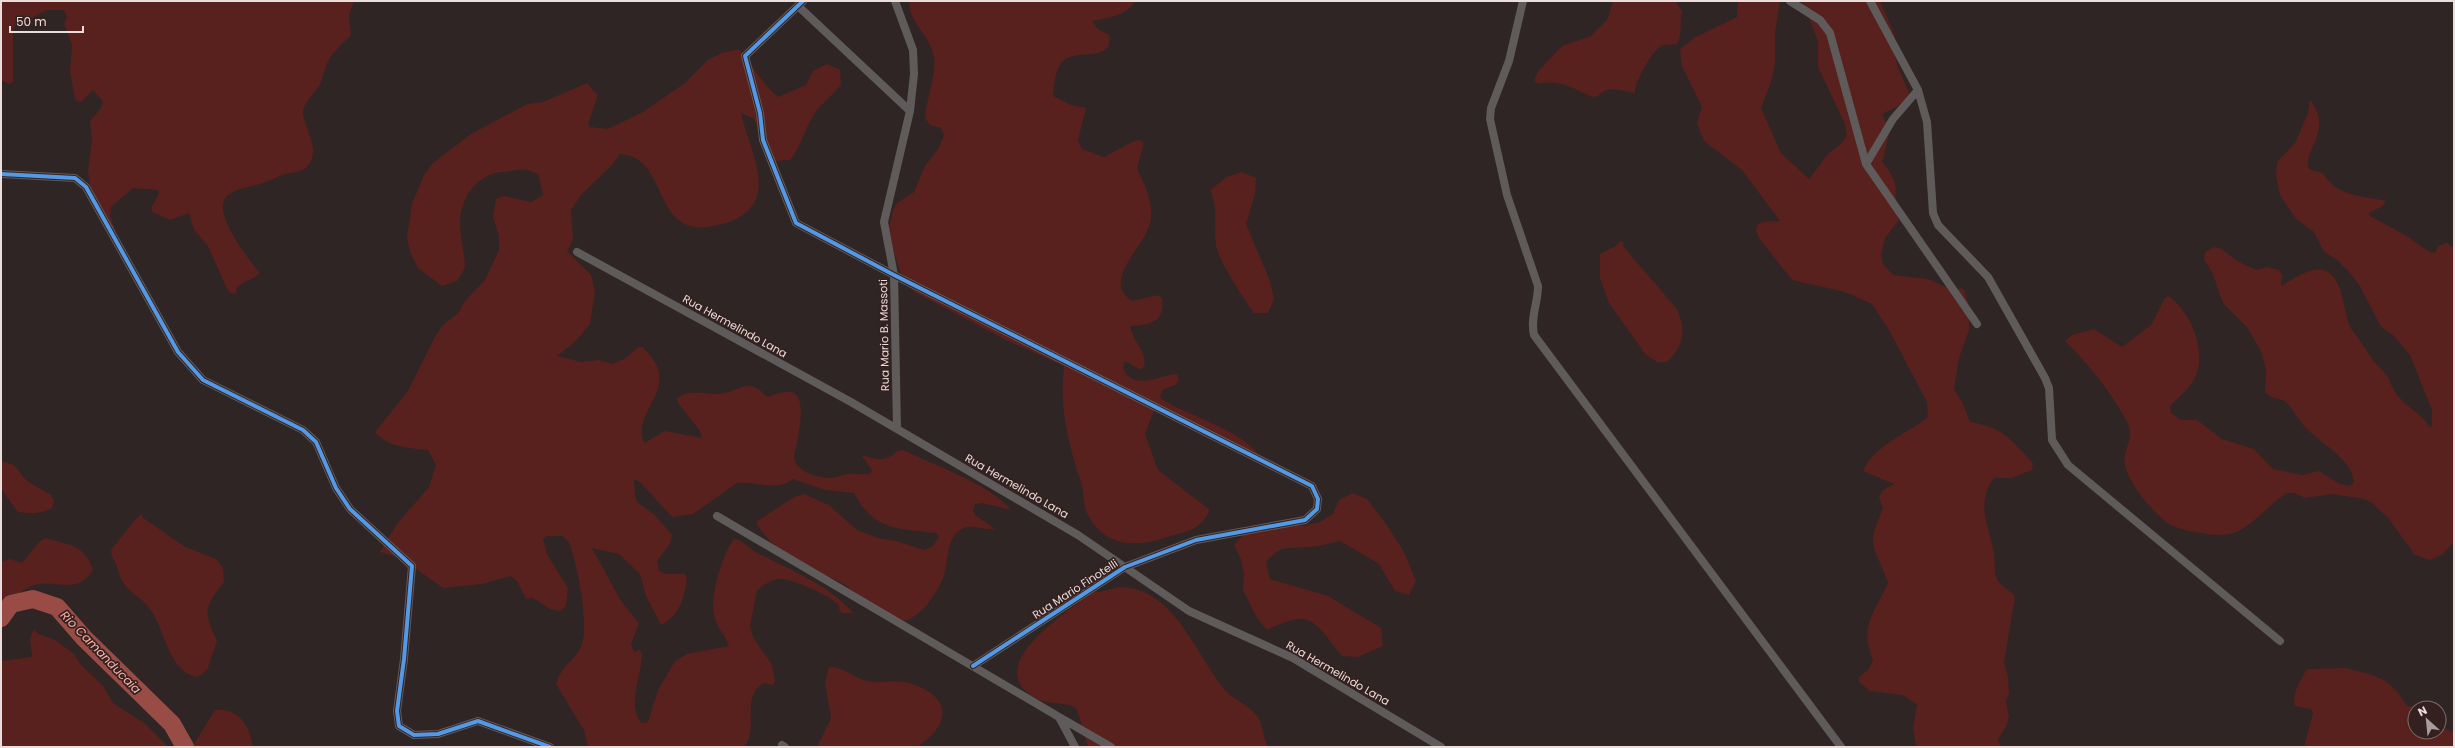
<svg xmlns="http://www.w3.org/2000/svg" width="2455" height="748" font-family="Poppins,sans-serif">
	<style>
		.green { fill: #58211d }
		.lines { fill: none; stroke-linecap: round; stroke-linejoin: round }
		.river { stroke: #994c45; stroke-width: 18 }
		.street { stroke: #5f5b5b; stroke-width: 8 }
		.cycleway-casing { stroke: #34211f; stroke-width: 6 }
		.cycleway { stroke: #5399e6; stroke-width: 4 }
		.labels { text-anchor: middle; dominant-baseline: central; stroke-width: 3.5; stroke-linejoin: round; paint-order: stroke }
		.street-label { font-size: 11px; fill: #eadddb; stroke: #34211f }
		.water-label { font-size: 12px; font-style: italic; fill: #fab3aa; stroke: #34211f }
	</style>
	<rect width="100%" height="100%" fill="#2f2524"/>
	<path class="green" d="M 1,1 L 354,1 L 349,15 L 351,35 C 345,42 337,48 332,55 C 325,63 324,76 319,86 C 314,94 302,104 303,114 C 305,128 318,146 311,161 C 305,174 294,171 282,175 C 277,177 272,180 266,182 C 254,187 236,187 226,197 C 212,213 249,260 260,273 C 253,280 242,281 236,289 L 237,293 L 232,294 L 227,289 L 208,246 L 194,230 L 189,213 L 170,220 L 152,212 L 152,206 L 159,194 L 158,190 L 133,188 L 111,207 L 110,215 L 117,236 L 91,193 L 88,170 L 92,140 L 90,121 L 101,108 L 103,102 L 93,90 L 81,102 L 75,100 L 70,71 L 72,45 L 64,24 L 67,16 L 64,10 L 47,10 L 13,27 L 13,82 L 9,84 L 1,80 Z
		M 909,1 L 1135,1 C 1127,16 1107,18 1092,21 L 1098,29 L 1109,35 C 1114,63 1078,48 1064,60 C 1054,69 1055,84 1053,96 L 1071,105 L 1086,108 L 1078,140 L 1082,149 L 1104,157 L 1132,142 L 1140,140 L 1144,143 L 1137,168 C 1144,184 1153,200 1151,218 C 1149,245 1099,279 1132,301 L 1158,295 L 1162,298 C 1166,322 1149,326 1130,326 C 1132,341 1150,355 1143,368 L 1139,369 L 1125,361 C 1122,367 1123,370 1127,375 C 1139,387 1159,377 1173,374 L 1178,375 L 1179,380 L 1175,385 L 1162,390 L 1160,398 C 1186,415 1241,430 1258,454 L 1155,408 L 1145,434 L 1158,470 L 1210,510 C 1197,534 1187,530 1164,538 C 1136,548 1105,546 1089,517 C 1082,506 1085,494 1081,482 C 1068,444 1059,406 1064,366 L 1008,341 L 916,293 L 903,282 L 893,248 L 889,228 L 893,210 L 897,203 L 914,192 L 925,166 L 939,148 L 944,135 L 941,128 L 930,125 L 925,118 C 926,102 937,70 934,57 C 929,33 909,23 909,1 Z
		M 1613,1 L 1675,1 L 1682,11 C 1679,23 1683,35 1677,44 C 1672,45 1665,44 1661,46 C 1652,51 1634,83 1635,93 C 1621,91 1608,84 1598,96 L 1592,97 C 1573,88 1559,79 1538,84 L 1534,80 L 1539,70 L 1562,46 L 1591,36 L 1607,20 Z
		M 1738,1 L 1780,1 L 1775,32 L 1775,63 L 1772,79 L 1761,108 L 1781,153 L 1809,179 L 1828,154 L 1841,144 L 1847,136 L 1845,124 L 1818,67 L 1818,41 L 1802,1 L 1880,1 L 1895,36 L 1894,51 L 1898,67 L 1910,95 L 1898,106 L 1882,114 L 1890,131 L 1882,162 C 1906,189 1889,193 1899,220 L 1885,238 L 1881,254 L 1883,264 L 1893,275 L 1928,279 L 1953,290 L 1961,288 L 1964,290 L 1969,306 L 1969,330 L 1959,358 L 1954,389 L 1963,404 L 1970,422 C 2003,427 2011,440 2033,463 L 2032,470 L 2012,478 L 1994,478 C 1975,504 1989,526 1994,553 C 1995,560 1994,570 1996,577 C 2000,587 2010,589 2015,597 L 2004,662 L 2008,677 L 2009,693 L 2006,701 L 2009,717 L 2006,727 L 1998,739 L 2001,747 L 1916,747 L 1913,728 L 1917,705 L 1903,695 L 1870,691 L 1859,682 L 1859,677 L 1868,670 L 1873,660 C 1859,626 1874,614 1888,583 C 1876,546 1864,549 1883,509 L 1879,497 L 1883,490 L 1894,484 L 1863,471 C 1874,445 1907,434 1928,417 L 1927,402 L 1889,330 L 1872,304 L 1845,292 L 1792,280 L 1759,238 L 1756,231 L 1757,225 L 1763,222 L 1780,221 L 1742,170 L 1704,141 L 1697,123 L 1702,107 L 1682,66 L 1680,49 L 1694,38 L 1737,17 Z
		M 739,49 C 753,65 761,83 778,97 L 806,85 L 813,71 L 827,64 L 840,70 L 841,85 C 831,97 819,105 812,118 C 803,132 801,147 790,160 L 775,161 L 754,119 L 741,113 C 748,148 780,197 736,219 C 729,223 721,224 713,226 C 651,239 670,157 620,154 L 612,165 L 581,195 L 571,210 L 573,240 L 567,251 L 591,275 L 595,292 L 590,324 L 576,341 L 557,356 L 581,362 L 599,360 L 613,364 L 626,358 L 638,347 L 643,347 C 647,352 653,358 656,364 C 671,394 632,415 644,443 L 665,431 L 702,438 L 700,431 L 678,403 L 677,399 C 690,386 710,397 725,393 C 732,392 741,386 749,386 C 757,386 762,392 767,397 C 774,395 785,391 791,392 C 810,395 796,445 794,458 C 798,473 816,477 830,478 C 836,478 843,474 849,474 C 857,473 863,476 871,473 L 872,470 L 861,455 C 877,459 885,463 897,451 L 903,450 C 936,466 984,482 1010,508 L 1007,509 L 982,503 L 975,504 L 973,510 L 975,515 L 995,529 C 984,531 972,523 962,529 C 944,540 950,561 943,578 C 936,594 918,624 897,621 C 873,617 860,593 840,582 C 811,568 771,552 756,522 L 794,497 L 804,494 L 829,505 L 857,530 L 878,538 L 896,541 L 924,550 L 933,546 L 939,537 L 937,533 C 899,529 874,531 854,493 L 825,490 L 793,479 C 777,492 756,481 737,483 L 693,514 L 672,517 L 640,482 L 634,479 L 635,496 L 637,502 L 655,515 L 672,535 L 670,544 L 657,561 L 659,571 L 666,574 L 684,574 L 687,577 C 685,596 680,616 661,625 L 646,596 L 640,574 L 619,554 L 592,548 L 621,601 L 639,623 L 631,644 L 634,652 L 640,650 L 642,654 C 642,674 626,707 642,723 L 648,722 L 658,690 L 675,661 L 687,654 L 729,646 C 726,636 718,629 715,619 C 708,602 722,553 734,539 C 746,540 751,553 764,556 C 794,572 831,586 853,613 L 842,613 C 838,610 840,608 838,605 C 833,597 788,577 779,579 C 770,580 764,585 757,590 L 750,626 L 753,637 L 772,665 L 775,681 L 773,685 L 764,683 C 739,697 760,729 744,747 L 588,747 L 584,730 L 556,684 C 561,667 571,663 580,649 C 591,629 577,563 569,542 L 563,536 L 547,536 L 543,539 L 547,554 L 568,588 L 566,606 L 560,611 L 550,609 L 533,598 L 526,599 L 517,581 L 511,576 L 482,584 L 443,588 L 401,558 L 380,552 L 397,524 L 429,487 L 436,465 L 428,450 C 410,448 387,447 375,432 L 408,391 L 436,335 L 443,325 L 458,313 L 465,301 L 485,280 L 499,250 L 499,236 L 493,217 L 496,199 L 504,196 L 531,202 L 543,195 L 538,174 C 520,166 520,171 503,172 C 478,173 460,198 460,223 C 460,238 465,253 465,268 L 457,281 L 442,286 L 418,268 L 410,252 L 407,237 L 412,204 L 424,175 L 433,163 L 471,134 L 527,104 L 543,102 L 587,83 L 598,95 L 588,124 L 590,127 L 608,129 L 643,112 L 685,83 L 708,60 L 722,53 Z
		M 2310,100 C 2335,130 2301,152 2309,169 L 2323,173 C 2335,196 2363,196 2386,201 L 2383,206 L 2369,213 L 2370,216 L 2405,235 L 2428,251 L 2435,253 L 2438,246 L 2447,243 L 2454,248 L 2454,542 L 2443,554 L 2430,560 L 2415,555 L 2389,519 L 2372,503 L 2364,499 L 2333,494 L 2305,498 L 2294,493 L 2287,493 C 2269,504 2254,525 2234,533 C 2220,538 2185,532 2171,525 C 2155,516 2129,484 2125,466 C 2121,449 2137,439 2126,420 C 2110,390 2088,364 2065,341 L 2072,335 L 2094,329 L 2122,347 L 2151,325 L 2165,298 L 2169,296 C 2192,314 2207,351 2195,378 C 2190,388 2178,398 2170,406 L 2171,413 L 2181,420 L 2197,420 L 2222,439 L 2254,449 L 2273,469 L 2302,475 L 2319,471 L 2340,484 L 2350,486 L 2354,482 C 2351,457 2320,444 2304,426 C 2298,419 2293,409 2286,402 C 2279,397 2274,401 2265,392 L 2266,369 L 2261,351 L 2247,327 L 2223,303 L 2212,272 L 2204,260 L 2205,252 L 2214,247 L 2222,249 L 2237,261 L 2256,270 L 2267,267 L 2279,270 L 2282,275 L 2281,286 C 2293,280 2309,267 2323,270 C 2345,275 2343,318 2352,330 C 2360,340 2366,350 2373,360 C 2377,366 2383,370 2387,376 C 2391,383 2393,391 2399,397 C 2409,409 2420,412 2429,426 L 2432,427 L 2432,410 L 2410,355 L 2393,335 L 2381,327 L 2360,286 L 2349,272 L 2336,259 L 2324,252 L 2314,232 L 2296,219 L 2280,195 L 2276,176 L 2277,162 L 2295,143 L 2308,113 Z
		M 1242,172 L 1256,178 L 1255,194 L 1246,224 L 1270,281 L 1274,299 L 1268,313 L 1254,313 C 1244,299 1218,260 1216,245 C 1213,225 1219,208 1210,190 L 1227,177 Z
		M 1621,241 L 1624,243 L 1623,246 L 1676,308 C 1687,328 1684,346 1667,362 L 1657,362 L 1646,355 L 1609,303 L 1600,278 L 1600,254 L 1616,246 Z
		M 1,461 L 14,465 L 27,481 L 51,495 L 54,501 L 52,508 C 41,514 30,514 18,512 L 1,489 Z
		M 1353,493 L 1367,499 L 1386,524 L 1404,552 L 1416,581 L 1409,595 L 1395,591 L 1379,564 L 1340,541 C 1330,543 1319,547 1308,547 C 1288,549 1281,544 1266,562 L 1270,579 L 1328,596 L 1381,628 L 1383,646 L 1358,657 L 1342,656 C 1314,622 1313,607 1267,630 L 1257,618 L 1243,590 L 1244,575 L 1241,559 L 1234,545 L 1244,534 L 1272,522 L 1304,526 L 1320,522 L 1333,514 L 1339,500 Z
		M 143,513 L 142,517 L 185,547 L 216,559 L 223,568 L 224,582 C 203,608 204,612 217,641 L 207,670 L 198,677 C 170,674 165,632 152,612 C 141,593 124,596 117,567 C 115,561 111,557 111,550 C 118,542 137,515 143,513 Z
		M 46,538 C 68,545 86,545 93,570 C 78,594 59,581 39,584 C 23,586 13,601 1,610 L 1,562 L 10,559 L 22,563 L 40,541 Z
		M 1119,587 C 1175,587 1195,655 1226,691 C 1234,700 1249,705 1257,716 C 1263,724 1263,738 1268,747 L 1088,747 L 1077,709 C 1066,701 1047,705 1035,698 C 979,666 1070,610 1095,591 L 1099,592 Z
		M 34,629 L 38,634 L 55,640 L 73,653 L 82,666 L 103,686 L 113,703 L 144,723 L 168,747 L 1,747 L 1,661 L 32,657 L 30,639 Z
		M 829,667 C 845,667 855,679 871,682 C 882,683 893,680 905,682 C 949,693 956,721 917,747 L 817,747 L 831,718 L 825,683 Z
		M 2346,668 C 2378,677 2389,676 2407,706 L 2431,708 L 2415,708 L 2415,732 L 2439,732 L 2439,727 L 2454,732 L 2454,747 L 2304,747 L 2313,713 L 2311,709 L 2295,706 C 2291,695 2301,679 2307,669 Z
		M 215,710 C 240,708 249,726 253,747 L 192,747 Z"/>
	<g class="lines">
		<path class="river" d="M 1,618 L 11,604 L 33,599 L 57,607 L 84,638 L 172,724 L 185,747"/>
		<path class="street" d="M 803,1 L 745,56 L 760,113 L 763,140 L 796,223 L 894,275 L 1312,486 L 1318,499 L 1317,509 L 1305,520 L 1196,540 L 1125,567 L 973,666
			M 895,1 L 913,50 L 914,74 L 910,111
			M 1523,1 L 1509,61 L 1491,108 L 1490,119 L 1507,195 L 1538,286 C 1538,303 1530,318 1534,335 L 1841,747
			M 1790,1 L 1820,20 L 1830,33 L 1866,164 L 1977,324
			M 1870,1 L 1918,90 L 1927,122 L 1933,213 L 1938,225 L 1988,277 L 2045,378 L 2049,388 L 2052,440 L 2068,465 L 2280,641
			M 798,6 L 910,111 L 884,222 L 894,275 L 897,429
			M 1866,164 L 1893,119 L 1918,90
			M 1,174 L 75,178 L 86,187 L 178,352 L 203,380 L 303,430 L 316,442 L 336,488 L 350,509 L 412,566 L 404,659 L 397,711 L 399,726 L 414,735 L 438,734 L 478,721 L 550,747
			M 577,252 L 851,402 L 1078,535 L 1189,611 L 1293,658 L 1441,747
			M 717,516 L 1059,717 L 1075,747
			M 1059,717 L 1111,747
			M 782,745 L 785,747"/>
		<g class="cycleway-casing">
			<path id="cycleway" d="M 803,1 L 745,56 L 760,113 L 763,140 L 796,223 L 894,275 L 1312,486 L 1318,499 L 1317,509 L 1305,520 L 1196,540 L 1125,567 L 973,666
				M 1,174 L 75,178 L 86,187 L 178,352 L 203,380 L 303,430 L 316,442 L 336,488 L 350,509 L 412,566 L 404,659 L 397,711 L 399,726 L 414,735 L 438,734 L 478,721 L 550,747"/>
		</g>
		<use href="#cycleway" class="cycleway"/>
	</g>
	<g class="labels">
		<g class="street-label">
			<text transform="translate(735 326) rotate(29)">Rua Hermelindo Lana</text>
			<text transform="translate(884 335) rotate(-91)">Rua Mario B. Massoti</text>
			<text transform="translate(1017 486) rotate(30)">Rua Hermelindo Lana</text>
			<text transform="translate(1075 589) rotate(-33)">Rua Mario Finotelli</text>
			<text transform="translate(1338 673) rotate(30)">Rua Hermelindo Lana</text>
		</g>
		<g class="water-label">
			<text transform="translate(101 652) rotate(46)">Rio Camanducaia</text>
		</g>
	</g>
	<rect width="2455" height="748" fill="none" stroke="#eadddb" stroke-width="4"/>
	<g transform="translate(2427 720) rotate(333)"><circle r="19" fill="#34211f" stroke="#7d6c6a"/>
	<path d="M0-3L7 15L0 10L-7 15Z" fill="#a99d9b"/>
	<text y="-6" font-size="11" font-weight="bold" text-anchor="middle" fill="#eadddb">N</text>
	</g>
	<path d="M10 26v6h73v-6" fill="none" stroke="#eadddb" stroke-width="2"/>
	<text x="16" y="26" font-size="12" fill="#eadddb" stroke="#34211f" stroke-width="3" paint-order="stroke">50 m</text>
</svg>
